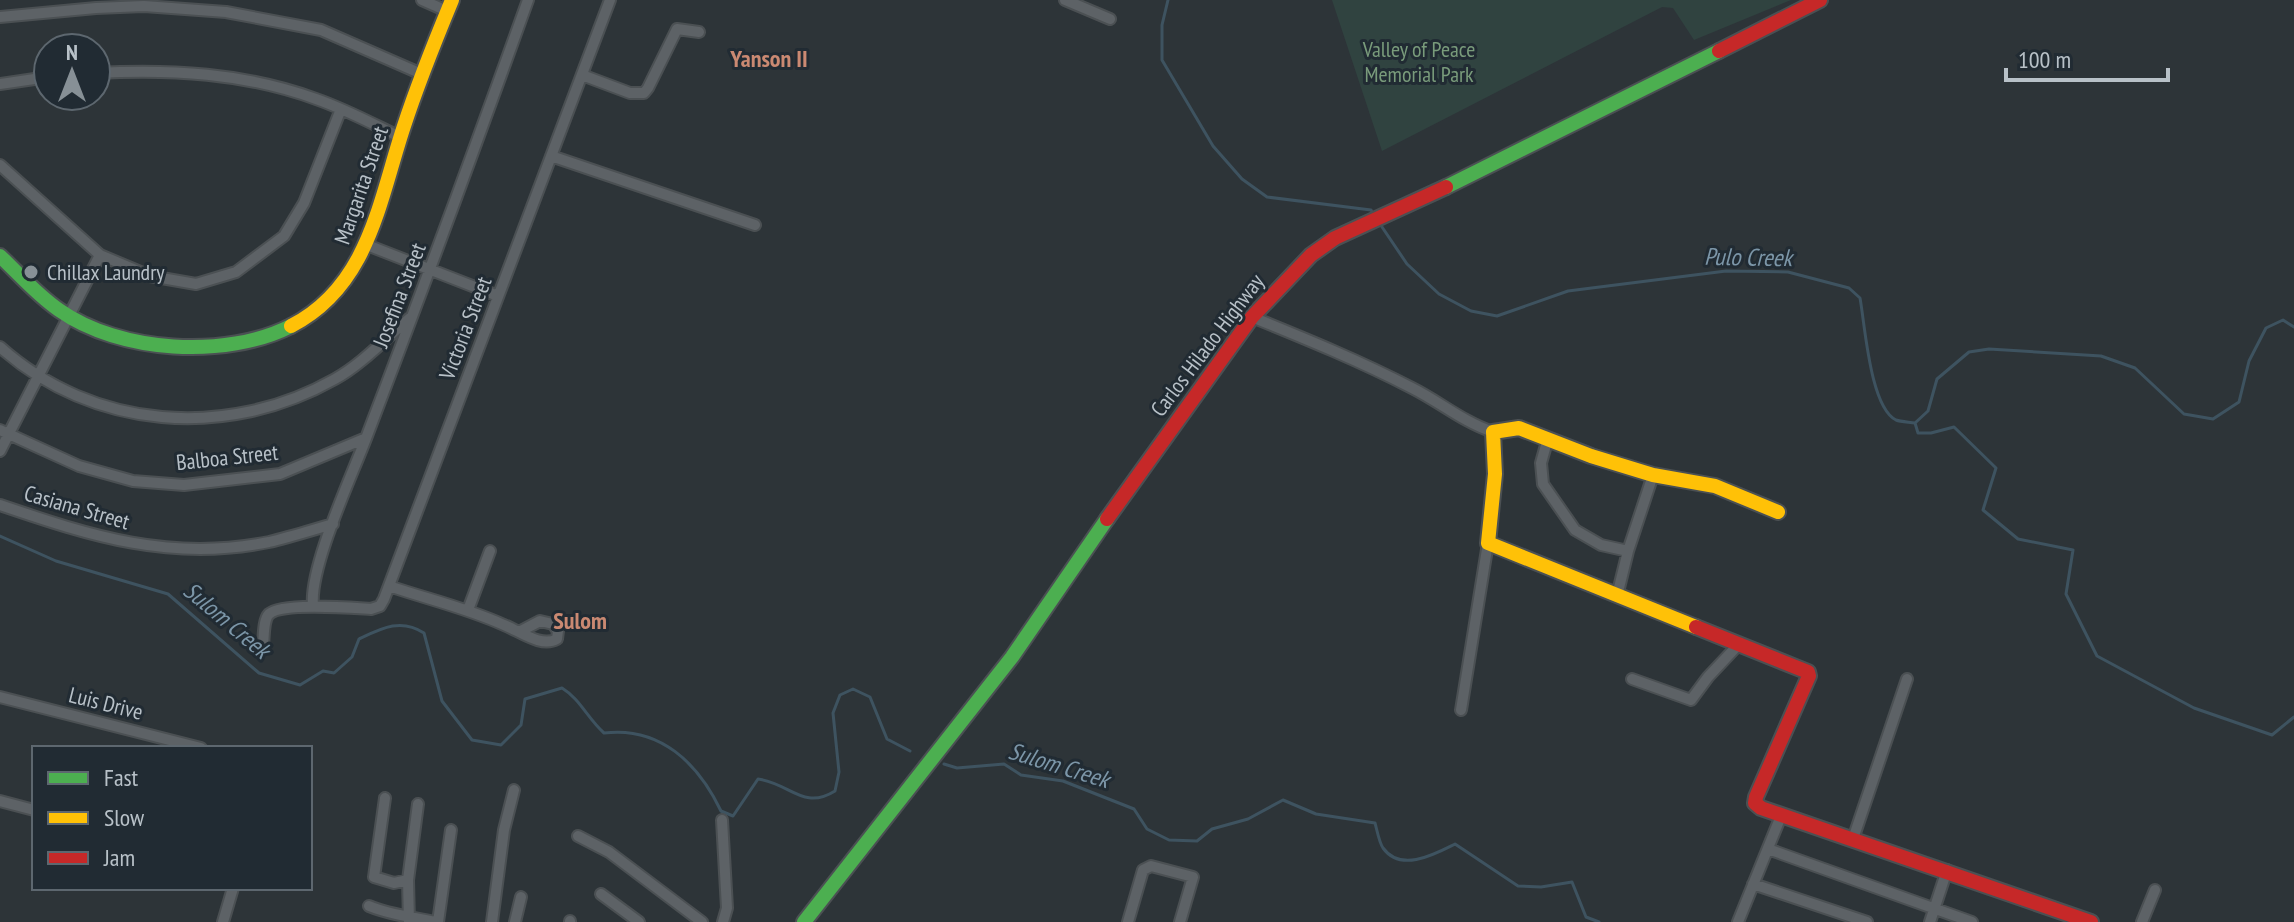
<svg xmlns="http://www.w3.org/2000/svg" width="2294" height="922" font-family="'PT Sans Narrow',sans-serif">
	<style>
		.green { fill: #304340 }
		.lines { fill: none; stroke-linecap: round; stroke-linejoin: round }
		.stream { stroke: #3e5360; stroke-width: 3 }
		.street-casing { stroke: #4b5053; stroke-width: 14 }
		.fast-casing { stroke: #4b5053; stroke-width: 18 }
		.slow-casing { stroke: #4b5053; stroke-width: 18 }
		.jam-casing { stroke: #4b5053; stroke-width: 18 }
		.street { stroke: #5d6266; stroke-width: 10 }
		.fast { stroke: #4caf50; stroke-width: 14 }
		.slow { stroke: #ffc107; stroke-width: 14 }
		.jam { stroke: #c62828; stroke-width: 14 }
		.poi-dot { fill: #879096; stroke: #212b33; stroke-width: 3 }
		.labels { text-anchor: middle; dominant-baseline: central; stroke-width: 6; stroke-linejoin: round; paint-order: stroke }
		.park-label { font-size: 22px; fill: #799b7b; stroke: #212b33 }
		.street-label { font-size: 22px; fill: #b8c1c8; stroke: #212b33 }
		.poi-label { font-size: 22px; fill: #b8c1c8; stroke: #212b33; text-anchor: start }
		.neighbourhood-label { font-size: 24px; font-weight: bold; fill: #ca8972; stroke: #212b33 }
		.water-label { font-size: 24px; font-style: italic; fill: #7c96a8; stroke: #212b33 }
	</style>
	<rect width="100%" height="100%" fill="#2d3438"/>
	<path class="green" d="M 1332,0 L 1791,0 L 1694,40 L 1673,8 L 1662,7 L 1382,151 Z"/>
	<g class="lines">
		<path class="stream" d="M 1168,0 L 1162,25 L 1162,60 L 1213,146 L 1242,179 L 1267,197 L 1371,210 L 1374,215
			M 1380,224 L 1407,264 L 1439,294 L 1471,311 L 1497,316 L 1568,291 L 1726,271 L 1788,272 L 1849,288 L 1860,298 C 1865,325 1870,407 1896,420 C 1901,422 1910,422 1915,423 L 1928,411 L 1937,379 L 1969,352 L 1989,349 L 2101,356 L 2135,368 L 2184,414 L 2213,419 L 2239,402 L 2249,361 L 2266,328 L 2283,320 L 2294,327
			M 1915,423 L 1918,433 L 1931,433 L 1954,427 L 1996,468 L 1983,510 L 2018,539 L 2073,550 L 2066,594 L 2097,656 L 2194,708 L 2272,735 L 2294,717
			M 0,536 L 56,561 L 168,594 L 259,673 L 300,685 L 323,671 L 334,673 L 352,657 L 359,639 C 382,628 401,618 424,633 L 442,701 L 472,740 L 501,745 L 521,725 L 525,699 L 562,688 C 580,699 588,719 604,733 C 660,726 698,763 721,811 L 733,816 L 758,779 C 790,783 803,811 835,791 L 839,772 L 833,713 L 840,695 L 853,689 L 870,697 L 887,739 L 910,751
			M 944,764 L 957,768 L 1004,764 L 1021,775 L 1063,781 L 1134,809 L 1147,829 L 1169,840 L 1197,841 L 1212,829 L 1248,819 L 1283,800 L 1316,814 L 1375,823 C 1377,830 1379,842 1383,848 C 1401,873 1435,854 1455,844 L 1518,886 L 1541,887 L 1572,882 L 1586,917 L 1599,922"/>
		<g class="street-casing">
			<path id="street" d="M 422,0 L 447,11
				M 1065,0 L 1110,19
				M 0,17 L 96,8 L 144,6 L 226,12 L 321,30 L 424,75
				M 96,73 C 170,69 245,73 316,99 C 345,109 373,124 400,137
				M 582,75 L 630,93 L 644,93 L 648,88 L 677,29 L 699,32
				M 0,84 L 48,77
				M 551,156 L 755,225
				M 0,165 L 100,255 L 150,276 L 196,284 L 236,272 L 284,236 L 304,203 L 341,109
				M 367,245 L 498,296
				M 1252,317 C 1306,339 1360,361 1412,388 C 1440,402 1463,422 1493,432
				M 0,347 C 93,430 227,440 335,379 C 361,365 387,337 410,318
				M 0,430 L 79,466 L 133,481 L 184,485 L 280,474 L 366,438
				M 1548,438 L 1541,463 L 1543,484 L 1575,530 L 1601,545 L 1628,551
				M 0,451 L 100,255
				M 0,505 C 91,536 171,562 269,542 C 290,537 312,530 333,524
				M 389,586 C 427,599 467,608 504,625 C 520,631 541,648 557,639 L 558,631 L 553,624 L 540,621 L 519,632
				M 1617,596 L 1628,551 L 1653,475
				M 313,606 C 309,566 353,474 368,433 C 423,289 476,145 528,0
				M 468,610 L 490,551
				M 263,646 C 264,638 263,620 269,614 C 282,602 353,608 371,609 L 380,606 L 384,599 L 610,0
				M 1632,679 L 1691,700 L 1708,677 L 1740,643
				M 0,697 L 201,748
				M 1461,710 L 1488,543
				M 385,798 L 374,877 L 394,883 L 408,880
				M 0,801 L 34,810
				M 722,820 L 727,908 L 723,922
				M 578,836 L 609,852 L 702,922
				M 1853,839 L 1907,679
				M 1768,849 L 1972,922
				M 1753,884 L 1867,922
				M 601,894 L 639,922
				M 369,906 C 390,915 413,917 435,922
				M 570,921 L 570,922
				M 223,922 L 233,888
				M 409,922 L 408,880 L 418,804
				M 438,922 L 451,830
				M 492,922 L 504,830 L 514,790
				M 515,922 L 521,897
				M 1128,922 L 1143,870 L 1151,866 L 1193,877 L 1180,922
				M 1738,922 L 1781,816
				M 1930,922 L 1947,870
				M 2142,922 L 2155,890"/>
		</g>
		<g class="fast-casing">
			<path id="fast" d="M 1446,187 L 1719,51
				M 0,256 C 19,274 37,295 59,310 C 120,353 226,359 291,326
				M 804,922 L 1012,657 L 1107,519"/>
		</g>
		<g class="slow-casing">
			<path id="slow" d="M 291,326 C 369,286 379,201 404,126 C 418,83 435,41 452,0
				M 1696,627 L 1488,543 L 1495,474 L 1493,432 L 1519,428 L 1591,456 L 1653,475 L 1715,486 L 1778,512"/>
		</g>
		<g class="jam-casing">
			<path id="jam" d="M 1719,51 L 1820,0
				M 1107,519 L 1252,317 L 1311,255 L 1335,238 L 1446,187
				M 1696,627 L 1808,672 L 1809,676 L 1756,797 L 1755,803 L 1761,808 L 2091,922"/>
		</g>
		<use href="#street" class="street"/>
		<use href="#fast" class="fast"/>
		<use href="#slow" class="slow"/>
		<use href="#jam" class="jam"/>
	</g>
	<circle class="poi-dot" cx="31" cy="272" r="8"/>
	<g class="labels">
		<g class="park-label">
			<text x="1419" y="49">Valley of Peace<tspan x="1419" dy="25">Memorial Park</tspan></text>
		</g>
		<g class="street-label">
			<text transform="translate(361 185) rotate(-71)">Margarita Street</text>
			<text transform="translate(399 295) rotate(-69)">Josefina Street</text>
			<text transform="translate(465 328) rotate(-69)">Victoria Street</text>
			<text transform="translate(1207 345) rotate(-53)">Carlos Hilado Highway</text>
			<text transform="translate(227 457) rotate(-6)">Balboa Street</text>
			<text transform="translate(77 507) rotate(16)">Casiana Street</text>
			<text transform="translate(106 703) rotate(14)">Luis Drive</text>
		</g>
		<g class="poi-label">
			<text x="47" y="272">Chillax Laundry</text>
		</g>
		<g class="neighbourhood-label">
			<text x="769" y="58">Yanson II</text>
			<text x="580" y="620">Sulom</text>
		</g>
		<g class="water-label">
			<text transform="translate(1748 257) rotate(1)">Pulo Creek</text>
			<text transform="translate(227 620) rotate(40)">Sulom Creek</text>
			<text transform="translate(1059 765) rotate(17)">Sulom Creek</text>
		</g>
	</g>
	<rect x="32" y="746" width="280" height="144" fill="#212b33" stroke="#5d676f" stroke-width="2"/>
	<rect x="48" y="772" width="40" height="12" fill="#4caf50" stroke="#5d676f" stroke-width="2"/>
	<text x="104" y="786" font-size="24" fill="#b8c1c8">Fast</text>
	<rect x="48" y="812" width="40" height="12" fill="#ffc107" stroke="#5d676f" stroke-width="2"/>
	<text x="104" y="826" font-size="24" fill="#b8c1c8">Slow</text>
	<rect x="48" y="852" width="40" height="12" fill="#c62828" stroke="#5d676f" stroke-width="2"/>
	<text x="104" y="866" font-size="24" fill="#b8c1c8">Jam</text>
	<g transform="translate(72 72)"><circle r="38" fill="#212b33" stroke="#5d676f" stroke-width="2"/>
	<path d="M0-6L14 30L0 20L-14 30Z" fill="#879096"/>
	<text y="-12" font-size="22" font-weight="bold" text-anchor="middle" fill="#b8c1c8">N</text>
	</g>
	<path d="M2006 68v12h162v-12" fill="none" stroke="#b8c1c8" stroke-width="4"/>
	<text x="2018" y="68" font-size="24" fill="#b8c1c8" stroke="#212b33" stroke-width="6" paint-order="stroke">100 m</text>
</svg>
